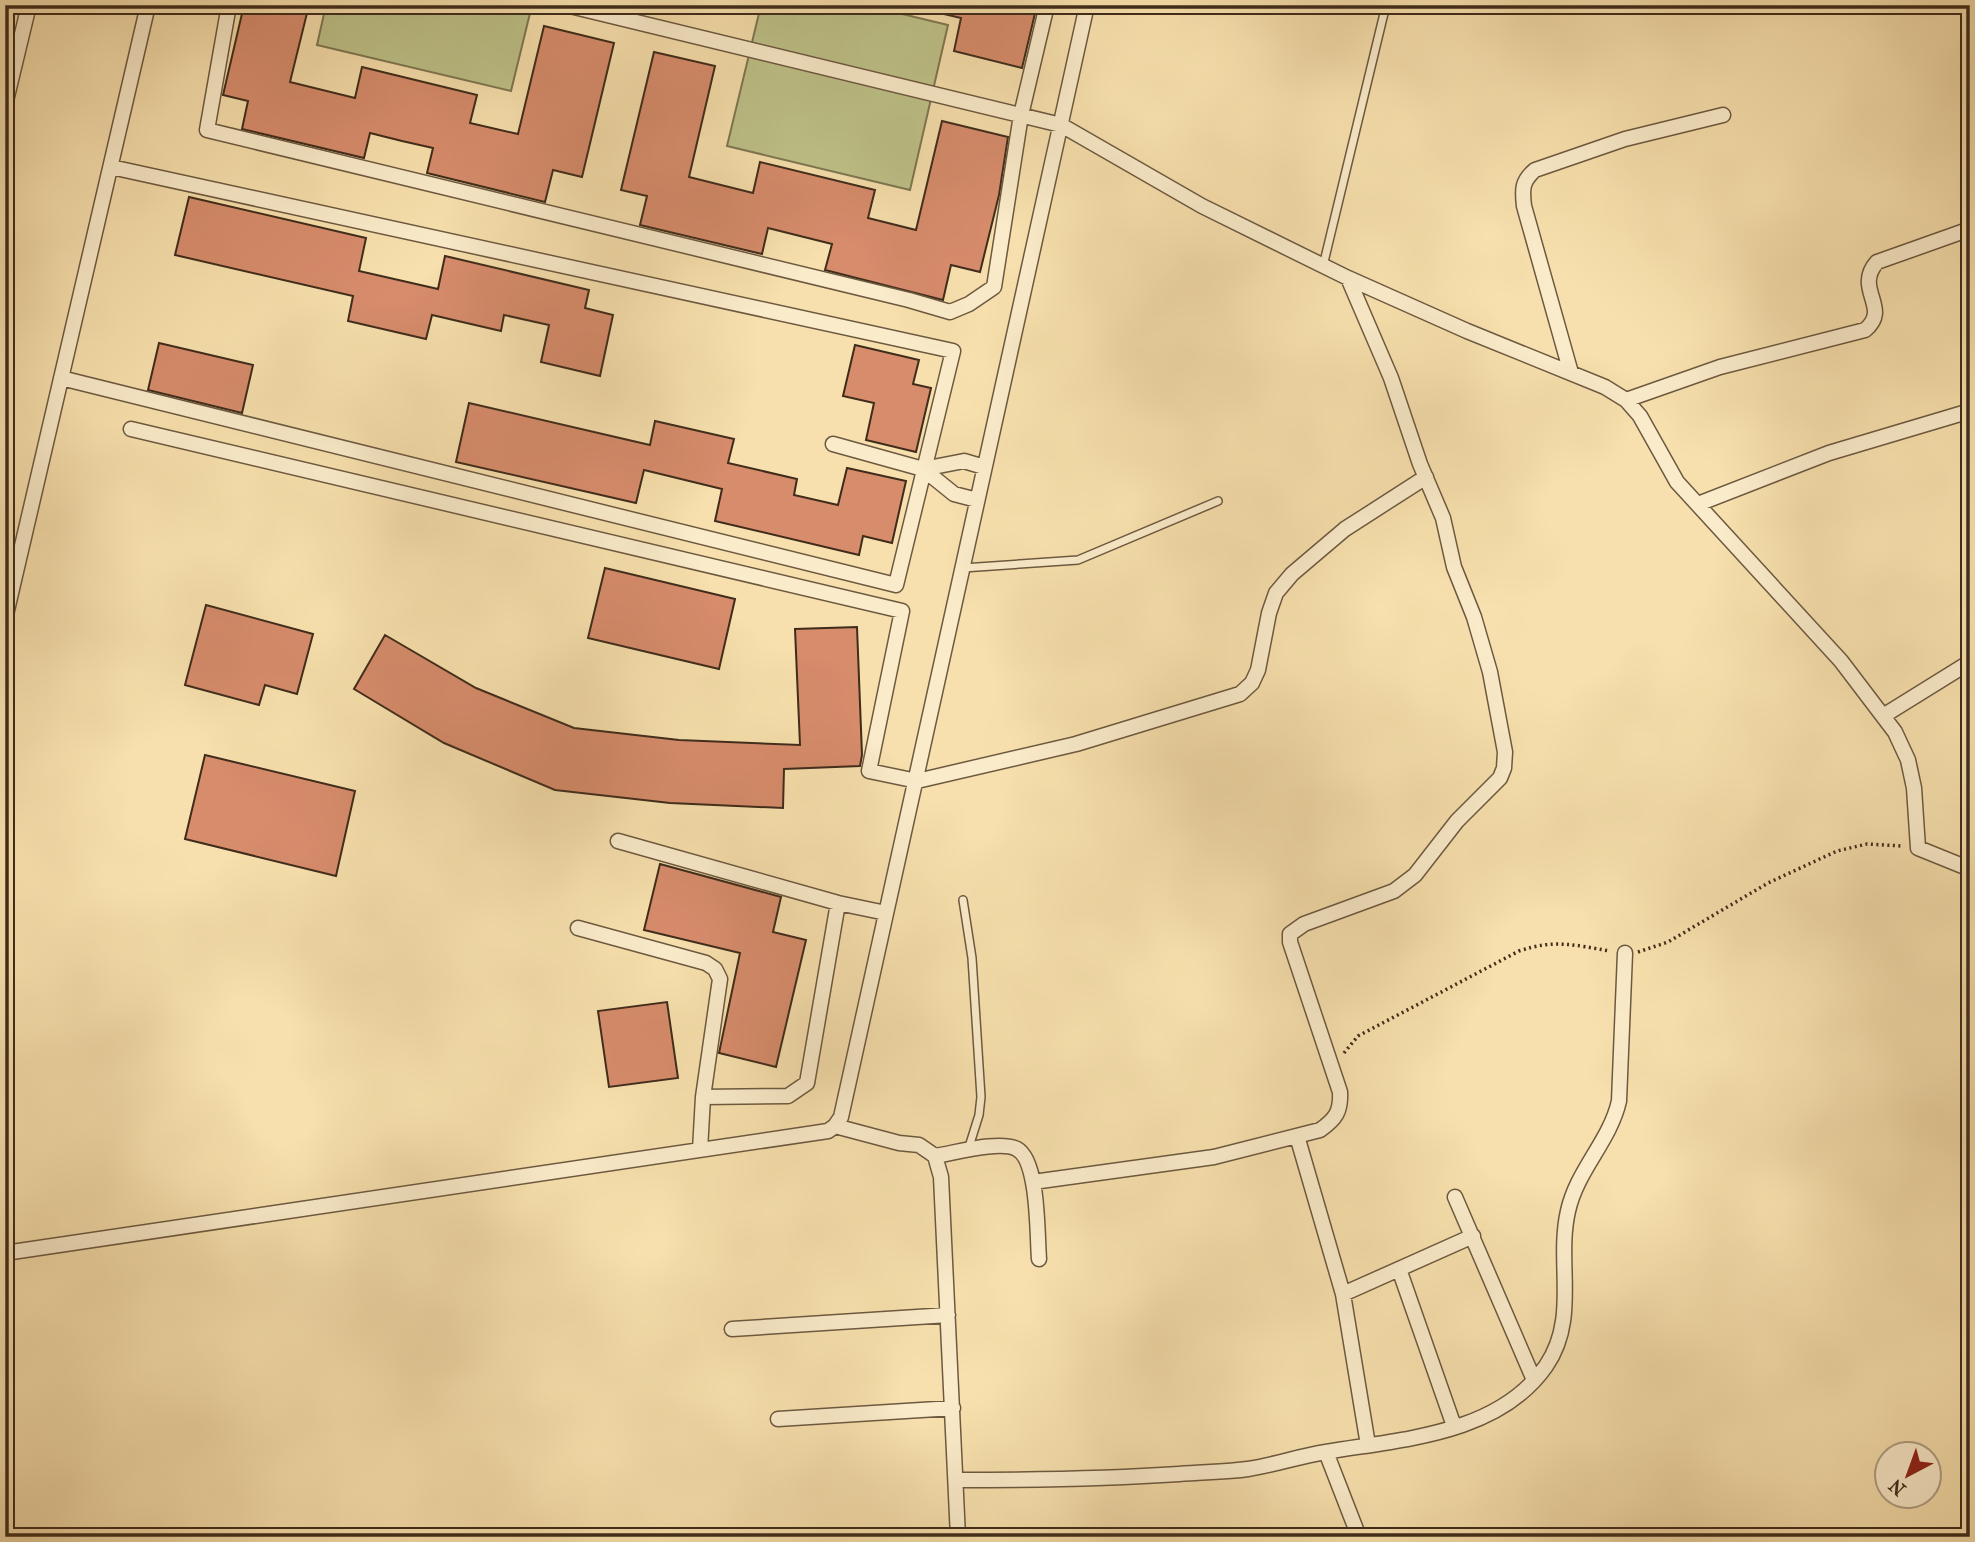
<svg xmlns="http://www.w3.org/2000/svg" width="1975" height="1542" font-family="'IM FELL French Canon',serif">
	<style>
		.green { fill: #bec289; stroke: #7e7752; stroke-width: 2 }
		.building { fill: #d78c6c; stroke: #3f2c1b; stroke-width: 2 }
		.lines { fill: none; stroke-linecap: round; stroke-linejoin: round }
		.service-casing { stroke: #6d5940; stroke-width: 10 }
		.minor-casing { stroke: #6d5940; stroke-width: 17 }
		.path { stroke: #3f2c1b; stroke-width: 3.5; stroke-dasharray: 2 3.5; stroke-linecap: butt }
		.service { stroke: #faebca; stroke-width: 7 }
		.minor { stroke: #faebca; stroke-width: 14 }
	</style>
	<rect width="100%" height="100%" fill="#f7e0ad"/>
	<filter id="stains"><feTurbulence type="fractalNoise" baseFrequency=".00286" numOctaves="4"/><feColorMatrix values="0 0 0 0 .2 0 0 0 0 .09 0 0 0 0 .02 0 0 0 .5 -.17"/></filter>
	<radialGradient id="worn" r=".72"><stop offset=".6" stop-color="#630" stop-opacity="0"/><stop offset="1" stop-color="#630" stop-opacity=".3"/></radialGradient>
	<path class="green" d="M 326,5 L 532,5 L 511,91 L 317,45 Z
		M 761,5 L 865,5 L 948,25 L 910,190 L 727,146 Z"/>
	<path class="building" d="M 244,5 L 309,5 L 290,82 L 355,98 L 362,67 L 477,95 L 470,123 L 518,134 L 544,26 L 614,43 L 582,177 L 553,170 L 545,202 L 427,173 L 433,148 L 402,141 L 370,133 L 364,158 L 242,129 L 248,101 L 223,95 Z
		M 932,5 L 1037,5 L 1022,68 L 954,51 L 961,18 L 931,11 Z
		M 654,52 L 715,66 L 689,177 L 753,193 L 760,162 L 875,190 L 868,218 L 916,230 L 942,121 L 1008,137 L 999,195 L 980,272 L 951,265 L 943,300 L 825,270 L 832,244 L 768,228 L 762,254 L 640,225 L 647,196 L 621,190 Z
		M 189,197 L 366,238 L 359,271 L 438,289 L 445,256 L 589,290 L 585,308 L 613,315 L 600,376 L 541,362 L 549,325 L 504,315 L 501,331 L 432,315 L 426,339 L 348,321 L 353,296 L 175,255 Z
		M 159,343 L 253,365 L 242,413 L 148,390 Z
		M 855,345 L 919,360 L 913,384 L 931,388 L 916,452 L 866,440 L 874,403 L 843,396 Z
		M 469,403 L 650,445 L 655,421 L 734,439 L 728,463 L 797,479 L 794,495 L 838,505 L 847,468 L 906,481 L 892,543 L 863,536 L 859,555 L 715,521 L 722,489 L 644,470 L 636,503 L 456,462 Z
		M 605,568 L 735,599 L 719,669 L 588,638 Z
		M 206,605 L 313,634 L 297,694 L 265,685 L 259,705 L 185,685 Z
		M 857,627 L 862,755 L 860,766 L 784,769 L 783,808 L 670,803 L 555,790 L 444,743 L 354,689 L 385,635 L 476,688 L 574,728 L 679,740 L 800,745 L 795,629 Z
		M 205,755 L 355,791 L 336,876 L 185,839 Z
		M 660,864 L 781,897 L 773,932 L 806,940 L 776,1067 L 719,1053 L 740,953 L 644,930 Z
		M 667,1002 L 678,1078 L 609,1087 L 598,1011 Z"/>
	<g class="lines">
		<g class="service-casing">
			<path id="service" d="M 1323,266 L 1386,5
				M 963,568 L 1078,560 L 1218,501
				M 963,900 L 972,958 L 981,1097 L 979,1115 L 968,1150"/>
		</g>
		<g class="minor-casing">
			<path id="minor" d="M 229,5 L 207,130 L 909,300 L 950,312 L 969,304 L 994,287 L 1021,115 L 1047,5
				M 566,5 L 1061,125 L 1202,206 L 1348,278 L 1467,331 L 1605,387 L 1626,400 L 1640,416 L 1677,482 L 1841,661 L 1895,732 L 1908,760 L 1914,788 L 1918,848 L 1970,869
				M 5,105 L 29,5
				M 1571,373 L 1524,206 C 1522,189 1522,181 1535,170 L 1625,139 L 1723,115
				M 61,378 L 896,585 L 953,351 L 111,167
				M 1626,400 L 1720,367 L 1865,330 C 1892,308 1853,289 1877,262 L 1970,229
				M 131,429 L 902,611 L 869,771 L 917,781 L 1076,744 L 1240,694 L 1252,683 L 1258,670 L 1269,613 L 1276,593 L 1292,574 L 1345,529 L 1426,477
				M 833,444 L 923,469 L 954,494 L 977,500
				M 923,469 L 964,461 L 984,467
				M 1698,504 L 1829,453 L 1970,411
				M 5,619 L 148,5
				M 1883,716 L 1970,662
				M 618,841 L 838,903 L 886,913
				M 578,928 L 706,963 L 715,969 L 720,979 L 703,1097
				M 835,1126 L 899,1143 L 919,1145 L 935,1156 L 941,1177 L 958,1537
				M 1297,1136 L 1343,1294 L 1368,1445
				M 700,1150 L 703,1097 L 788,1096 L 807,1083 L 838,903
				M 935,1156 C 955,1153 1000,1140 1017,1149 C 1039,1161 1037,1236 1039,1259
				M 1033,1182 L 1214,1157 L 1320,1130 C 1336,1119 1341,1111 1340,1092 L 1290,942 L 1290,934 L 1304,924 L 1394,891 L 1415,875 L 1457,821 L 1500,778 L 1504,768 L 1505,752 L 1490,672 L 1474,617 L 1454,567 L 1443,518 L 1420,464 L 1391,378 L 1348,278
				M 1455,1197 L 1534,1380
				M 5,1253 L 828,1131 L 835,1126 L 841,1117 L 1087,5
				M 1399,1269 L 1454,1426
				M 1343,1294 L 1473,1236
				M 732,1329 L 948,1315
				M 778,1419 L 953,1408
				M 1326,1452 L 1359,1537
				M 957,1480 C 1031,1480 1105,1479 1179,1474 C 1202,1472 1226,1472 1248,1469 C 1274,1465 1300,1456 1326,1452 C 1401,1439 1498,1435 1546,1366 C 1579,1318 1556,1263 1568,1211 C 1577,1170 1610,1141 1619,1101 L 1625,953"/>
		</g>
		<path class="path" d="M 1638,952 L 1668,942 L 1768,883 L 1837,851 L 1867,844 L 1902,846
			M 1344,1053 L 1358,1036 L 1519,951 C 1555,939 1574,945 1610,951"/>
		<use href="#service" class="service"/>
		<use href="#minor" class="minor"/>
	</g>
	<rect width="1975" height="1542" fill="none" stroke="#f7e0ad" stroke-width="28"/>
	<rect x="7" y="7" width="1961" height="1528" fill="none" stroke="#3f2c1b" stroke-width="3.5"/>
	<rect x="14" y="14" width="1947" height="1514" fill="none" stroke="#3f2c1b" stroke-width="2"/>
	<g transform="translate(1908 1475) rotate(221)"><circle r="33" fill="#faebca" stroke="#af9f84" stroke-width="2"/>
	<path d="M0-5L12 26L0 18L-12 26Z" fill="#8f2418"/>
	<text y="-10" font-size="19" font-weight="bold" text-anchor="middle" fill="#3f2c1b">N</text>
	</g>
	<rect width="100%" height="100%" filter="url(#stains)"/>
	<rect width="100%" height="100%" fill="url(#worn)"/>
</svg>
